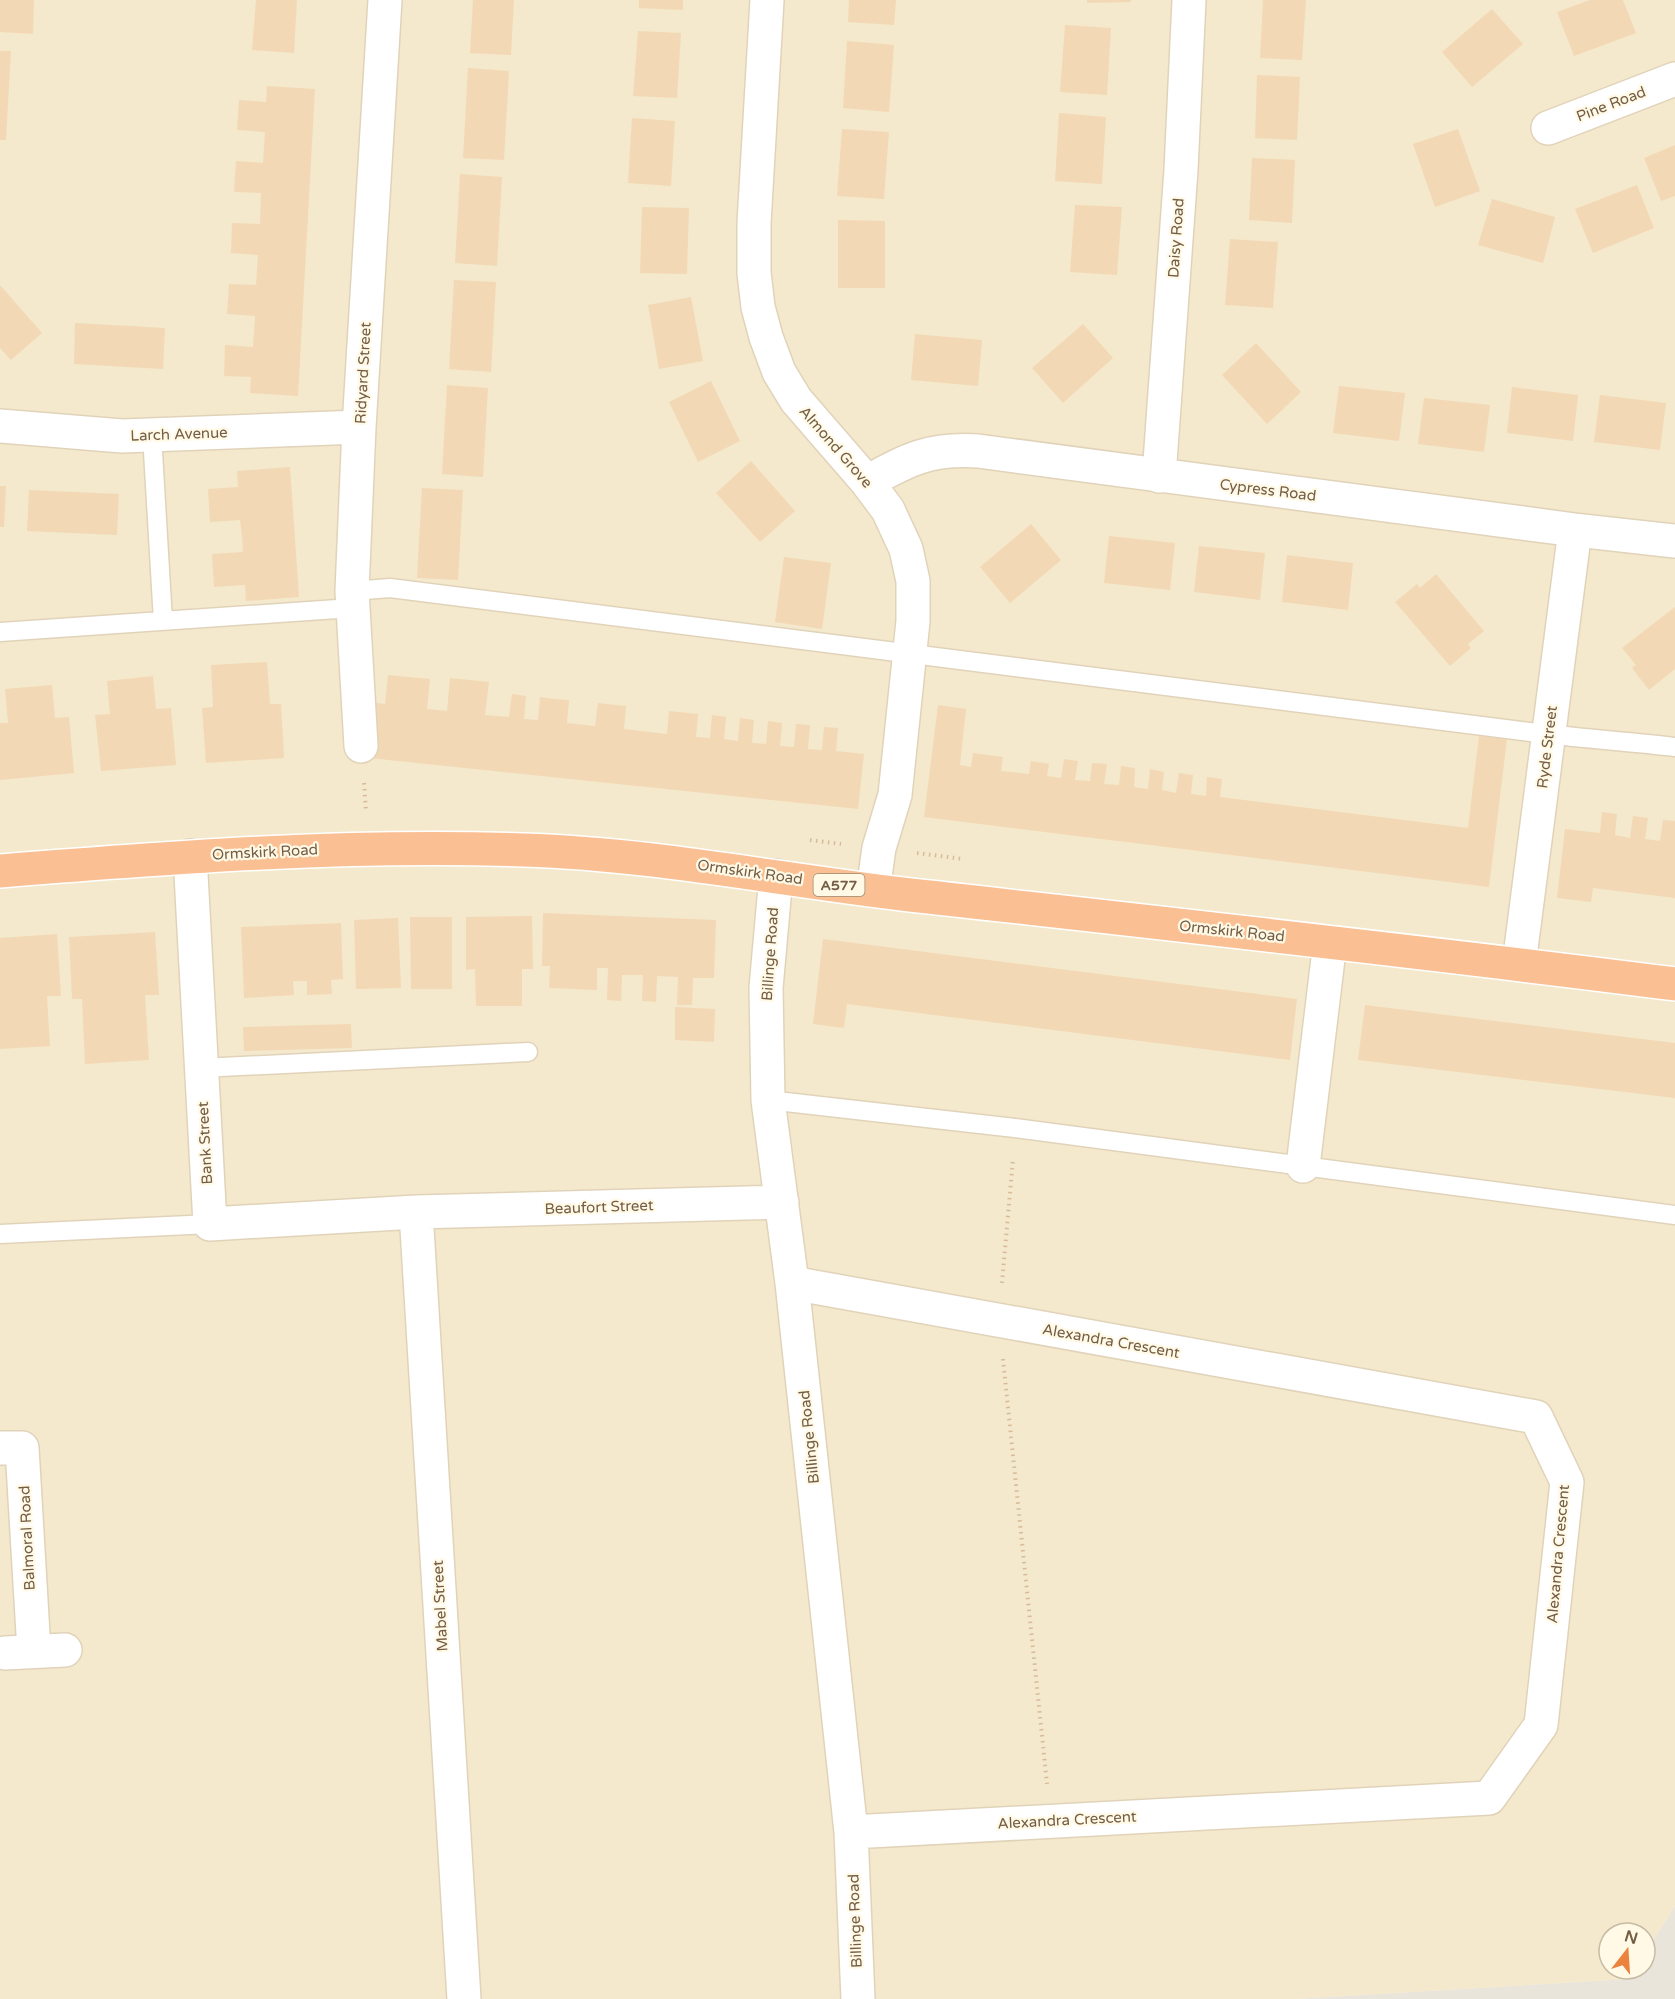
<svg xmlns="http://www.w3.org/2000/svg" width="1675" height="1999" font-family="'Varela Round',sans-serif">
	<style>
		.residential { fill: #f4e9cc }
		.industrial { fill: #eae5da }
		.building { fill: #f3d8b5 }
		.lines { fill: none; stroke-linecap: round; stroke-linejoin: round }
		.lane-casing { stroke: #e1d3ba; stroke-width: 21 }
		.street-casing { stroke: #e1d3ba; stroke-width: 36 }
		.highway-casing { stroke: #fff; stroke-width: 36 }
		.path { stroke: #d7bb99; stroke-width: 4; stroke-dasharray: 1.5 4.5; stroke-linecap: butt }
		.lane { stroke: #fff; stroke-width: 18 }
		.street { stroke: #fff; stroke-width: 33 }
		.highway { stroke: #fabf92; stroke-width: 33 }
		.labels { text-anchor: middle; dominant-baseline: central; stroke-width: 4.5; stroke-linejoin: round; paint-order: stroke }
		.shield { fill: #fff9e5; stroke: #9d8c76; stroke-width: 1.5 }
		.shield-label { font-size: 14px; font-weight: bold; fill: #735d46 }
		.street-label { font-size: 15px; fill: #735d46; stroke: #fff9e5 }
	</style>
	<rect width="100%" height="100%" fill="#fdf6de"/>
	<path class="residential" d="M 0,0 L 1675,0 L 1675,1906 L 1645,1953 L 1645,1933 L 1609,1933 L 1609,1969 L 1635,1969 L 1629,1979 L 1294,1999 L 0,1999 Z"/>
	<path class="industrial" d="M 1675,1906 L 1675,1999 L 1294,1999 L 1629,1979 L 1635,1969 L 1645,1969 L 1645,1953 Z"/>
	<path class="building" d="M 0,0 L 34,0 L 33,34 L 0,32 Z
		M 256,0 L 297,0 L 294,53 L 252,50 Z
		M 473,0 L 514,0 L 511,55 L 470,53 Z
		M 639,0 L 683,0 L 683,10 L 639,8 Z
		M 849,0 L 896,0 L 894,25 L 848,22 Z
		M 1087,0 L 1131,0 L 1131,2 L 1087,3 Z
		M 1263,0 L 1306,0 L 1302,60 L 1260,58 Z
		M 1590,0 L 1623,0 L 1636,33 L 1574,56 L 1557,12 Z
		M 1492,9 L 1523,44 L 1472,87 L 1442,52 Z
		M 1065,25 L 1111,28 L 1107,95 L 1060,92 Z
		M 638,31 L 681,33 L 677,98 L 633,96 Z
		M 847,41 L 894,45 L 889,112 L 843,108 Z
		M 0,51 L 11,51 L 6,140 L 0,140 Z
		M 468,68 L 509,71 L 504,160 L 463,158 Z
		M 1257,75 L 1300,77 L 1297,140 L 1255,138 Z
		M 267,86 L 315,89 L 298,396 L 250,393 L 251,377 L 224,376 L 225,345 L 253,347 L 255,316 L 227,314 L 229,284 L 256,285 L 258,255 L 231,253 L 232,223 L 260,224 L 261,193 L 234,192 L 236,161 L 263,163 L 264,147 L 265,132 L 237,130 L 239,100 L 266,102 Z
		M 1059,113 L 1106,117 L 1102,184 L 1055,181 Z
		M 632,118 L 675,121 L 671,186 L 628,183 Z
		M 842,129 L 889,132 L 884,199 L 837,196 Z
		M 1458,129 L 1480,191 L 1435,207 L 1413,144 Z
		M 1675,145 L 1675,196 L 1661,201 L 1644,158 Z
		M 1252,158 L 1295,160 L 1292,223 L 1249,220 Z
		M 460,174 L 502,177 L 497,266 L 455,263 Z
		M 1637,185 L 1654,228 L 1593,253 L 1575,209 Z
		M 1492,199 L 1555,217 L 1543,263 L 1478,245 Z
		M 1075,205 L 1122,207 L 1117,275 L 1070,272 Z
		M 642,207 L 689,208 L 687,274 L 640,273 Z
		M 838,220 L 885,221 L 885,288 L 838,288 Z
		M 1230,239 L 1278,242 L 1273,308 L 1225,305 Z
		M 454,280 L 496,282 L 491,372 L 449,369 Z
		M 0,285 L 42,333 L 11,360 L 0,348 Z
		M 691,297 L 703,361 L 659,369 L 648,305 Z
		M 75,323 L 165,328 L 163,369 L 74,364 Z
		M 1083,324 L 1113,358 L 1063,403 L 1032,368 Z
		M 915,334 L 982,340 L 978,386 L 911,380 Z
		M 1256,343 L 1301,392 L 1267,424 L 1222,375 Z
		M 711,381 L 740,441 L 698,462 L 669,402 Z
		M 447,385 L 488,388 L 483,477 L 442,474 Z
		M 1339,386 L 1405,393 L 1399,441 L 1333,433 Z
		M 1512,387 L 1578,395 L 1573,441 L 1507,433 Z
		M 1600,395 L 1666,403 L 1660,450 L 1594,442 Z
		M 1424,398 L 1490,405 L 1484,452 L 1418,444 Z
		M 751,461 L 795,511 L 760,542 L 716,493 Z
		M 290,467 L 299,597 L 246,601 L 245,585 L 214,587 L 212,554 L 243,552 L 242,536 L 240,520 L 210,522 L 208,489 L 238,487 L 237,471 Z
		M 0,486 L 6,486 L 4,527 L 0,527 Z
		M 422,488 L 463,490 L 458,580 L 417,578 Z
		M 29,490 L 119,494 L 117,535 L 27,531 Z
		M 1031,524 L 1061,560 L 1010,603 L 980,567 Z
		M 1109,536 L 1175,543 L 1170,590 L 1104,583 Z
		M 1199,546 L 1265,553 L 1260,600 L 1194,592 Z
		M 1287,555 L 1353,563 L 1348,610 L 1282,602 Z
		M 784,557 L 831,563 L 822,629 L 775,622 Z
		M 1436,574 L 1484,631 L 1468,644 L 1471,648 L 1450,666 L 1395,602 L 1417,584 L 1420,588 Z
		M 1675,607 L 1675,669 L 1649,690 L 1632,668 L 1636,665 L 1622,648 Z
		M 267,662 L 270,704 L 281,704 L 284,758 L 206,763 L 202,708 L 213,707 L 211,665 Z
		M 388,675 L 430,679 L 427,709 L 447,711 L 450,678 L 489,682 L 485,715 L 509,717 L 512,694 L 526,696 L 524,719 L 538,720 L 540,697 L 554,699 L 569,700 L 567,723 L 595,726 L 598,703 L 626,706 L 624,729 L 667,734 L 669,711 L 698,714 L 696,737 L 710,738 L 712,715 L 726,717 L 724,739 L 738,741 L 740,718 L 754,720 L 752,743 L 766,744 L 768,721 L 782,723 L 780,746 L 794,747 L 796,724 L 810,725 L 808,749 L 822,750 L 824,727 L 838,728 L 836,751 L 864,754 L 858,809 L 369,758 L 375,703 L 385,704 Z
		M 153,676 L 156,709 L 171,708 L 176,765 L 101,771 L 95,715 L 110,714 L 107,681 Z
		M 52,685 L 55,718 L 69,717 L 74,773 L 0,780 L 0,723 L 8,723 L 5,689 Z
		M 938,705 L 966,709 L 960,765 L 971,767 L 973,753 L 1003,757 L 1001,771 L 1029,774 L 1031,761 L 1049,764 L 1047,776 L 1061,778 L 1064,759 L 1078,761 L 1075,780 L 1090,781 L 1092,763 L 1107,764 L 1104,784 L 1119,785 L 1121,766 L 1135,768 L 1134,787 L 1148,789 L 1150,769 L 1164,772 L 1162,790 L 1176,793 L 1179,773 L 1193,775 L 1191,794 L 1206,796 L 1207,777 L 1222,779 L 1220,797 L 1468,828 L 1479,736 L 1507,739 L 1489,887 L 924,817 Z
		M 1602,812 L 1617,814 L 1615,835 L 1630,838 L 1633,816 L 1648,818 L 1645,839 L 1660,841 L 1663,820 L 1675,821 L 1675,898 L 1593,888 L 1591,902 L 1557,898 L 1565,829 L 1600,833 Z
		M 543,913 L 716,920 L 714,978 L 693,978 L 692,1005 L 677,1005 L 678,977 L 657,976 L 656,1002 L 642,1001 L 643,975 L 622,975 L 621,1001 L 607,1000 L 608,968 L 597,968 L 597,990 L 549,988 L 550,966 L 542,966 Z
		M 532,916 L 533,969 L 522,969 L 522,1006 L 476,1006 L 475,969 L 466,970 L 466,917 Z
		M 410,917 L 452,917 L 452,989 L 411,989 Z
		M 398,918 L 401,988 L 356,989 L 354,920 Z
		M 341,923 L 343,979 L 331,980 L 332,994 L 307,995 L 307,981 L 293,981 L 294,995 L 244,998 L 241,927 Z
		M 155,932 L 159,995 L 145,995 L 149,1060 L 85,1064 L 82,999 L 72,999 L 69,937 Z
		M 57,934 L 61,996 L 47,996 L 50,1046 L 0,1049 L 0,938 Z
		M 823,939 L 1297,999 L 1290,1060 L 847,1004 L 844,1028 L 813,1024 Z
		M 1365,1005 L 1675,1043 L 1675,1098 L 1358,1060 Z
		M 675,1007 L 715,1009 L 714,1042 L 675,1040 Z
		M 351,1024 L 352,1048 L 244,1051 L 243,1027 Z"/>
	<g class="lines">
		<g class="lane-casing">
			<path id="lane" d="M 152,435 L 163,621
				M 352,591 L 390,588 C 775,640 1161,684 1546,734 C 1589,739 1632,742 1675,747
				M 0,632 L 352,608
				M 201,1068 L 528,1052
				M 768,1100 L 1015,1128 L 1675,1215
				M 0,1234 L 210,1224"/>
		</g>
		<g class="street-casing">
			<path id="street" d="M 767,0 L 754,223 L 754,273 L 758,307 L 766,337 L 779,372 L 796,400 L 867,482 L 888,510 L 906,549 L 913,581 L 913,621 L 895,795 L 879,848 L 873,890
				M 1548,128 L 1675,79
				M 0,426 L 122,436 L 359,427
				M 1159,476 L 1181,170 L 1189,0
				M 867,482 C 909,459 930,448 978,451 L 1575,530 L 1675,541
				M 361,746 L 352,591 L 359,427 L 385,0
				M 190,856 L 210,1224 L 416,1212 L 782,1202
				M 776,876 L 766,988 L 768,1100 L 792,1283 L 851,1832 L 858,1999
				M 1519,964 L 1575,530
				M 1303,1166 L 1330,942
				M 416,1212 L 464,1999
				M 792,1283 L 1536,1417 L 1567,1482 L 1541,1725 L 1489,1798 L 851,1832
				M 0,1448 L 22,1448 L 34,1651
				M 5,1653 L 65,1650"/>
		</g>
		<g class="highway-casing">
			<path id="highway" d="M 0,871 C 175,857 349,844 524,850 C 651,854 775,879 902,894 C 1160,923 1418,951 1675,984"/>
		</g>
		<path class="path" d="M 364,783 L 366,811
			M 810,840 L 841,844
			M 917,853 L 963,859
			M 1002,1283 L 1013,1159
			M 1003,1359 L 1047,1784"/>
		<use href="#lane" class="lane"/>
		<use href="#street" class="street"/>
		<use href="#highway" class="highway"/>
	</g>
	<g class="labels">
		<rect class="shield" x="813.5" y="874" width="51" height="22" rx="4.5"/>
		<g class="shield-label">
			<text x="839" y="885">A577</text>
		</g>
		<g class="street-label">
			<text transform="translate(1611 104) rotate(-21)">Pine Road</text>
			<text transform="translate(1176 238) rotate(-86)">Daisy Road</text>
			<text transform="translate(363 373) rotate(-87)">Ridyard Street</text>
			<text transform="translate(179 434) rotate(-2)">Larch Avenue</text>
			<text transform="translate(836 447) rotate(49)">Almond Grove</text>
			<text transform="translate(1268 490) rotate(7)">Cypress Road</text>
			<text transform="translate(1547 747) rotate(-83)">Ryde Street</text>
			<text transform="translate(265 852) rotate(-3)">Ormskirk Road</text>
			<text transform="translate(750 872) rotate(8)">Ormskirk Road</text>
			<text transform="translate(1232 931) rotate(6)">Ormskirk Road</text>
			<text transform="translate(770 954) rotate(-86)">Billinge Road</text>
			<text transform="translate(205 1143) rotate(-93)">Bank Street</text>
			<text transform="translate(599 1207) rotate(-2)">Beaufort Street</text>
			<text transform="translate(1111 1341) rotate(10)">Alexandra Crescent</text>
			<text transform="translate(809 1437) rotate(-96)">Billinge Road</text>
			<text transform="translate(27 1538) rotate(-93)">Balmoral Road</text>
			<text transform="translate(1558 1554) rotate(-85)">Alexandra Crescent</text>
			<text transform="translate(440 1606) rotate(-93)">Mabel Street</text>
			<text transform="translate(1067 1820) rotate(-3)">Alexandra Crescent</text>
			<text transform="translate(855 1921) rotate(-92)">Billinge Road</text>
		</g>
	</g>
	<g transform="translate(1627 1951) rotate(17)"><circle r="28" fill="#fff9e5" stroke="#c7bba5" stroke-width="1.5"/>
	<path d="M0-4.5L10 22L0 15L-10 22Z" fill="#eb823e"/>
	<text y="-9" font-size="16" font-weight="bold" text-anchor="middle" fill="#735d46">N</text>
	</g>
</svg>
